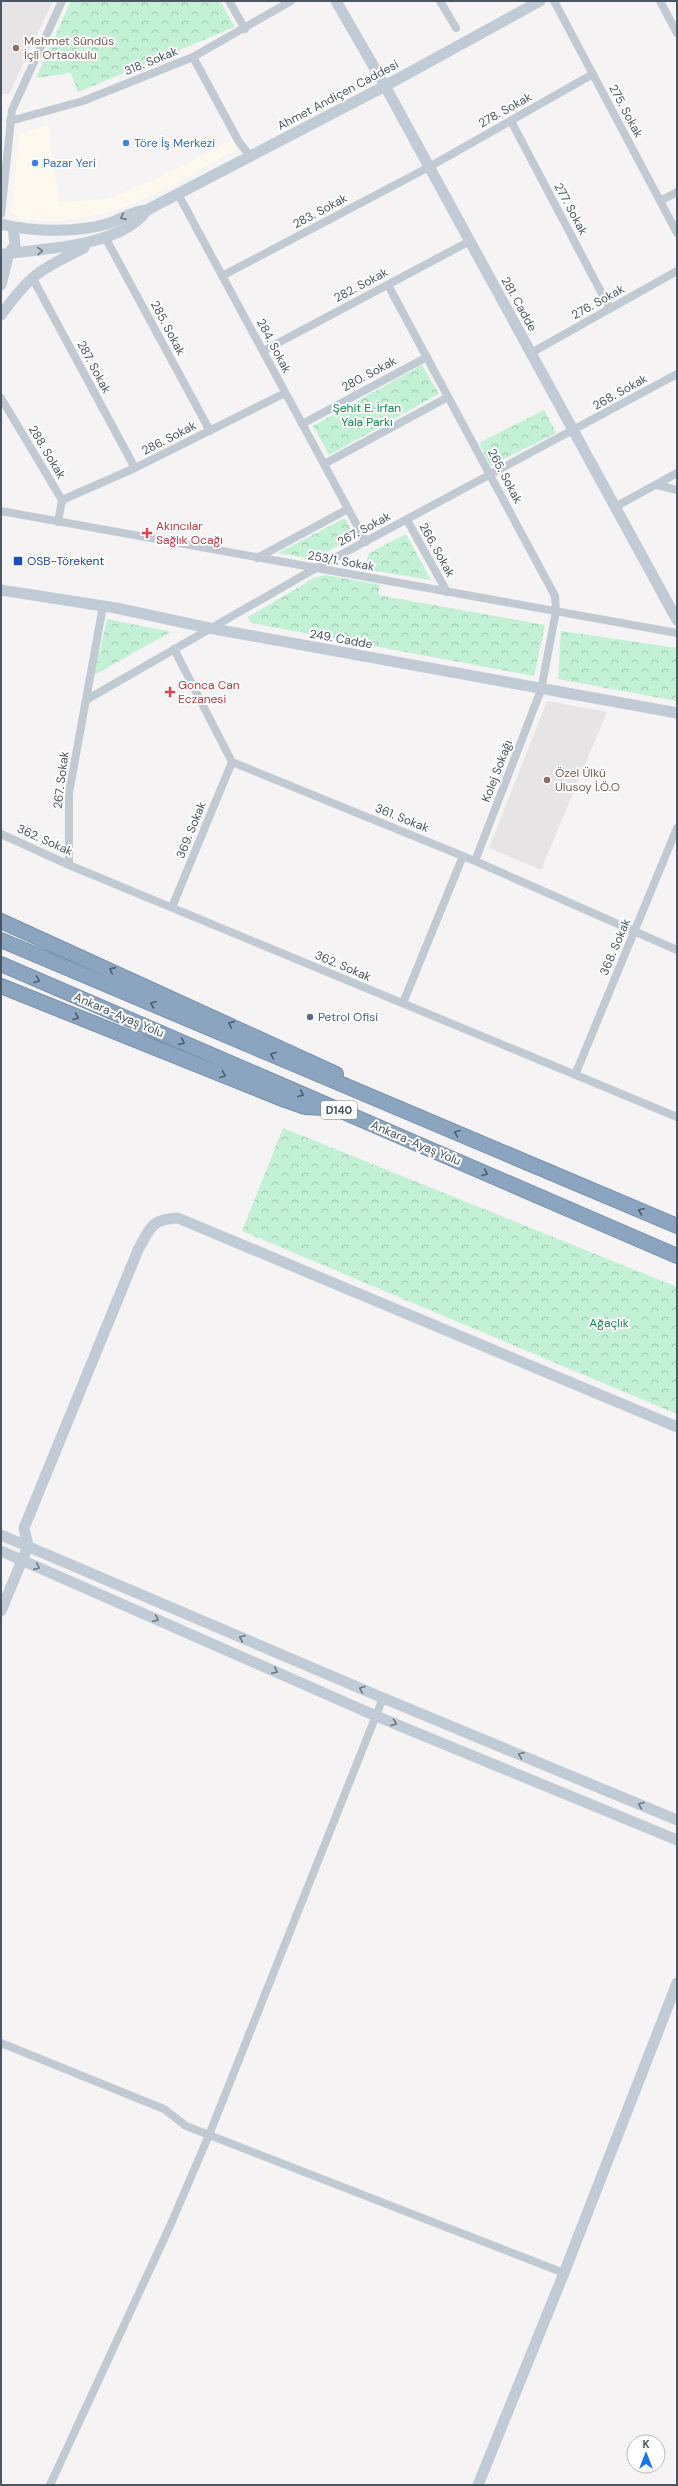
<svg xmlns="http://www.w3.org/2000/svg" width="678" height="2486" font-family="'DM Sans',sans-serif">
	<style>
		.commercial { fill: #fdf9ef }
		.education { fill: #e6e4e5 }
		.forest { fill: url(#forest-crowns) }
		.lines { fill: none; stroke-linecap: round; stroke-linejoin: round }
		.highway-casing { stroke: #7690ad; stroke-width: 16 }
		.street { stroke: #c1cad2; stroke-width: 8 }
		.secondary { stroke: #c1cbd6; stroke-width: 11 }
		.highway { stroke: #8ba5c1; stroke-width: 14 }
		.oneway { stroke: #6e7984 }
		.oneway2 { stroke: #505e6b }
		.education-dot { fill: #8d6e63; stroke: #fff; stroke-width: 1.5 }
		.shop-dot { fill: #3f7fe0; stroke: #fff; stroke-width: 1.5 }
		.health-dot { fill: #e0444e; stroke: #fff; stroke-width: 1.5 }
		.transit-dot { fill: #1a4fb4; stroke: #fff; stroke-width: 1.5 }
		.service-dot { fill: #5c6f8a; stroke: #fff; stroke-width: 1.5 }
		.labels { text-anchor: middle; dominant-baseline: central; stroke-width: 4; stroke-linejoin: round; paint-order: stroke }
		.shield { fill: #fff; stroke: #808990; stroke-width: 1 }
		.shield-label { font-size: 11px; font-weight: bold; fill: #4a5661 }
		.education-label { font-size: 12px; fill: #785e54; stroke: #fff; text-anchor: start }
		.street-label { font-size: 12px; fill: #4a5661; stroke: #fff }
		.shop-label { font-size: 12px; fill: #366cbe; stroke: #fff; text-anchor: start }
		.park-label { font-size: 12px; fill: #17864f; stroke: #fff }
		.health-label { font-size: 12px; fill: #be3a42; stroke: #fff; text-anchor: start }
		.transit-label { font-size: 12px; fill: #164399; stroke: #fff; text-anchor: start }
		.service-label { font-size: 12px; fill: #4e5e75; stroke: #fff; text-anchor: start }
	</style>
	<defs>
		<pattern id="forest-crowns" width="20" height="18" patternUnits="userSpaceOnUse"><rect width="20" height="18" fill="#c3f1d5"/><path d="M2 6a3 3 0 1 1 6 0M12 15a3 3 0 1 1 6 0" fill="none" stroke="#a0c6b0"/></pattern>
	</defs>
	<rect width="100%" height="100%" fill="#f5f3f3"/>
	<path class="commercial" d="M 48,125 L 59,202 L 108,199 L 158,178 L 233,139 L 237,148 L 173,186 L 127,206 L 103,214 L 59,221 L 20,220 L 11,212 L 19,134 Z"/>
	<path class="education" d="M 1,1 L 53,1 L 9,94 L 1,94 Z
		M 547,701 L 607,712 L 541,870 L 489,848 Z"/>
	<path class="forest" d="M 71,1 L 220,1 L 235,27 L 78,92 L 71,73 L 36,78 Z
		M 422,365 L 439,394 L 329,455 L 313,426 Z
		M 544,410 L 556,433 L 490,466 L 479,443 Z
		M 345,518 L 355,537 L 313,559 L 278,553 Z
		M 406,534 L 431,580 L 364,569 L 369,553 Z
		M 326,575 L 380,585 L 378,595 L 545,625 L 534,676 L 251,623 L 248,617 L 314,578 Z
		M 107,619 L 171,632 L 94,675 Z
		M 561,631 L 677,648 L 677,701 L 558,679 Z
		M 283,1128 L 677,1287 L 677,1414 L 242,1231 Z"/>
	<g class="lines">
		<g class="highway-casing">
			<path id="highway" d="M 1,921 L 336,1074
				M 1,940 L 677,1226
				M 1,964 L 677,1256
				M 1,986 L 285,1100 L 305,1107 L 325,1108"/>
		</g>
		<path class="street" d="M 229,1 L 245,29
			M 440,1 L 456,28
			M 554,1 L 677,233
			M 660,1 L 677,33
			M 193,57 L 239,142 L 250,156
			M 10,121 L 83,101 L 193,57 L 291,1
			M 511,121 L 610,309
			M 178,194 L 366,542
			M 660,201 L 677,192
			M 1,214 L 12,110 L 62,1
			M 105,237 L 210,431
			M 222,276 L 429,167 L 593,74
			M 32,277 L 135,468
			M 388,285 L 555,596 L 556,611 L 541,690 L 475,861
			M 263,351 L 470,241
			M 531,353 L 677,271
			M 1,398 L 62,500 L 58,522
			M 302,424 L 427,357
			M 324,464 L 448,397
			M 657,485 L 677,490
			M 62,500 L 135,468 L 285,393
			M 615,507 L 677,473
			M 1,511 L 677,633
			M 407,520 L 447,592
			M 257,558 L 348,509
			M 174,649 L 232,762 L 475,861 L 677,950
			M 86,700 L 316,568 L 677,374
			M 1,834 L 69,865 L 677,1117
			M 69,865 L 69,793 L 103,606
			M 172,907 L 232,762
			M 403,1003 L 463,856
			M 575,1075 L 677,828
			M 1,2043 L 164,2109 L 186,2126 L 564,2273
			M 50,2485 L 170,2226 L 209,2135 L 383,1698"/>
		<path class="secondary" d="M 336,1 L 385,86 L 677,620
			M 147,210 L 385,86 L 540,1
			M 1,224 C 32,232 79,233 110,223 C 123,218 133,211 147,210 C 121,247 42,249 1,254
			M 1,285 L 9,253 L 15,245 L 13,227
			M 1,315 C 29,276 40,269 84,248
			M 1,590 L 116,608 L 209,628 L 677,713
			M 1,1535 L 383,1698 L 677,1820
			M 1,1551 L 376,1716 L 677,1840
			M 1,1611 L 28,1546 L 24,1528 L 138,1250 C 150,1228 151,1219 178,1218 L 677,1427
			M 478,2485 L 564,2273 L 677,1983"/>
		<use href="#highway" class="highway"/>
	</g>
	<defs><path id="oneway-chevron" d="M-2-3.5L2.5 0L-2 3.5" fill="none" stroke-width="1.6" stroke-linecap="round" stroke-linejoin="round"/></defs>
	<g class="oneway">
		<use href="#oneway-chevron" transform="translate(123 217) rotate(156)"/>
		<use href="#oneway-chevron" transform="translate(40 251) rotate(-5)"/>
		<use href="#oneway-chevron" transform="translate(37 1567) rotate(24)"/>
		<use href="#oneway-chevron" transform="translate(156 1619) rotate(24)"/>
		<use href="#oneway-chevron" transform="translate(242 1638) rotate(-157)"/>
		<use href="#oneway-chevron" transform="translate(275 1671) rotate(24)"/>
		<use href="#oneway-chevron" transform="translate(362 1689) rotate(-157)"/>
		<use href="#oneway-chevron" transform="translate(394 1723) rotate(22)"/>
		<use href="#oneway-chevron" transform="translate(521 1755) rotate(-158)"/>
		<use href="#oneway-chevron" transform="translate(641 1805) rotate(-158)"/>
	</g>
	<g class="oneway2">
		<use href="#oneway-chevron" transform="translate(112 970) rotate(-156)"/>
		<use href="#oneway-chevron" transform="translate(37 980) rotate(23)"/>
		<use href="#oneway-chevron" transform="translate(153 1004) rotate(-157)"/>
		<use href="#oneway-chevron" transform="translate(76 1017) rotate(22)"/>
		<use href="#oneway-chevron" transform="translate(231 1024) rotate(-156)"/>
		<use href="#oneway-chevron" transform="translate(182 1042) rotate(23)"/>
		<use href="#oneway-chevron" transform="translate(273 1055) rotate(-157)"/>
		<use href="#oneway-chevron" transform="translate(223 1075) rotate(23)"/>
		<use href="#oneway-chevron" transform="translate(301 1094) rotate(23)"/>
		<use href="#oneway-chevron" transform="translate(457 1133) rotate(-157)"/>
		<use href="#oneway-chevron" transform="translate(485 1173) rotate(23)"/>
		<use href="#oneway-chevron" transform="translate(641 1211) rotate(-157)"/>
	</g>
	<g class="education-dot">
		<circle cx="16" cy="48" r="4"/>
		<circle cx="547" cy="780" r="4"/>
	</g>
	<g class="shop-dot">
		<circle cx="126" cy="143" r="4"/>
		<circle cx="35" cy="163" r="4"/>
	</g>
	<g class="health-dot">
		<path d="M145 527h4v4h4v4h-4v4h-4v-4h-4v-4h4z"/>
		<path d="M168 686h4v4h4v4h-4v4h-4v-4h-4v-4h4z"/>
	</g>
	<rect class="transit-dot" x="13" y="556" width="10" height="10" rx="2"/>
	<circle class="service-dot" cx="310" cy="1017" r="4"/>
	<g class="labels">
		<rect class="shield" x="321" y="1101" width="36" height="18" rx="3"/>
		<g class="shield-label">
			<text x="339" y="1110">D140</text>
		</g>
		<g class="education-label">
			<text x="24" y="41">Mehmet Sündüs<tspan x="24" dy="14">İçli Ortaokulu</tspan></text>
			<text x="555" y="773">Özel Ülkü<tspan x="555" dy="14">Ulusoy İ.Ö.O</tspan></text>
		</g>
		<g class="street-label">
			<text transform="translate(151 61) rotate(-22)">318. Sokak</text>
			<text transform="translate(338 95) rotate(-28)">Ahmet Andiçen Caddesi</text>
			<text transform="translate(505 110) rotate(-29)">278. Sokak</text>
			<text transform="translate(626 111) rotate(62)">275. Sokak</text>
			<text transform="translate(571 209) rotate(62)">277. Sokak</text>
			<text transform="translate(320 211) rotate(-28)">283. Sokak</text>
			<text transform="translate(361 285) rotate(-28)">282. Sokak</text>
			<text transform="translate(598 302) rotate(-29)">276. Sokak</text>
			<text transform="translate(519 304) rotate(61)">281. Cadde</text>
			<text transform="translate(168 328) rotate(62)">285. Sokak</text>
			<text transform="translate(274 346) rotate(62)">284. Sokak</text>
			<text transform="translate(94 367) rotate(62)">287. Sokak</text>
			<text transform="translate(369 374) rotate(-28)">280. Sokak</text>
			<text transform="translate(620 392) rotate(-29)">268. Sokak</text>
			<text transform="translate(169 438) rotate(-27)">286. Sokak</text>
			<text transform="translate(47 452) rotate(59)">288. Sokak</text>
			<text transform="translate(505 476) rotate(62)">265. Sokak</text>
			<text transform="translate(364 529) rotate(-28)">267. Sokak</text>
			<text transform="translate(437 550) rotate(61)">266. Sokak</text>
			<text transform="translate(341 561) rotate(10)">253/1. Sokak</text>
			<text transform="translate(341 639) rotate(10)">249. Cadde</text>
			<text transform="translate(497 771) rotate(-69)">Kolej Sokağı</text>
			<text transform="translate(61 780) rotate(-83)">267. Sokak</text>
			<text transform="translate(402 818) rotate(22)">361. Sokak</text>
			<text transform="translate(191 830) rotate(-68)">369. Sokak</text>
			<text transform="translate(45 840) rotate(24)">362. Sokak</text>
			<text transform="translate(615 947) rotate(-67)">368. Sokak</text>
			<text transform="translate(343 966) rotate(23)">362. Sokak</text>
			<text transform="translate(119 1015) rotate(23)">Ankara-Ayaş Yolu</text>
			<text transform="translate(416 1143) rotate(23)">Ankara-Ayaş Yolu</text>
		</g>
		<g class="shop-label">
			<text x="134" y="143">Töre İş Merkezi</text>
			<text x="43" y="163">Pazar Yeri</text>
		</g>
		<g class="park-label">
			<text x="367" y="408">Şehit E. İrfan<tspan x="367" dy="14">Yala Parkı</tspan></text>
			<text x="609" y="1323">Ağaçlık</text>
		</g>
		<g class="health-label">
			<text x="156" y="526">Akıncılar<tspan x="156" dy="14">Sağlık Ocağı</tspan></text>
			<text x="178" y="685">Gonca Can<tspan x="178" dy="14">Eczanesi</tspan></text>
		</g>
		<g class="transit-label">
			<text x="27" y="561">OSB-Törekent</text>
		</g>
		<g class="service-label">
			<text x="318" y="1017">Petrol Ofisi</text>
		</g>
	</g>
	<rect width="678" height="2486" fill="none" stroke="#4a5661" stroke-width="4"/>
	<g transform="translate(646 2454)"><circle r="19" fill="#ffffff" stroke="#b7bbc0"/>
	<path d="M0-3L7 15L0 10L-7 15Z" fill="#1a73e8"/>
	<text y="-6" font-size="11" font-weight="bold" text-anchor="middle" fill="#4a5661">K</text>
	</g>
</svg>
